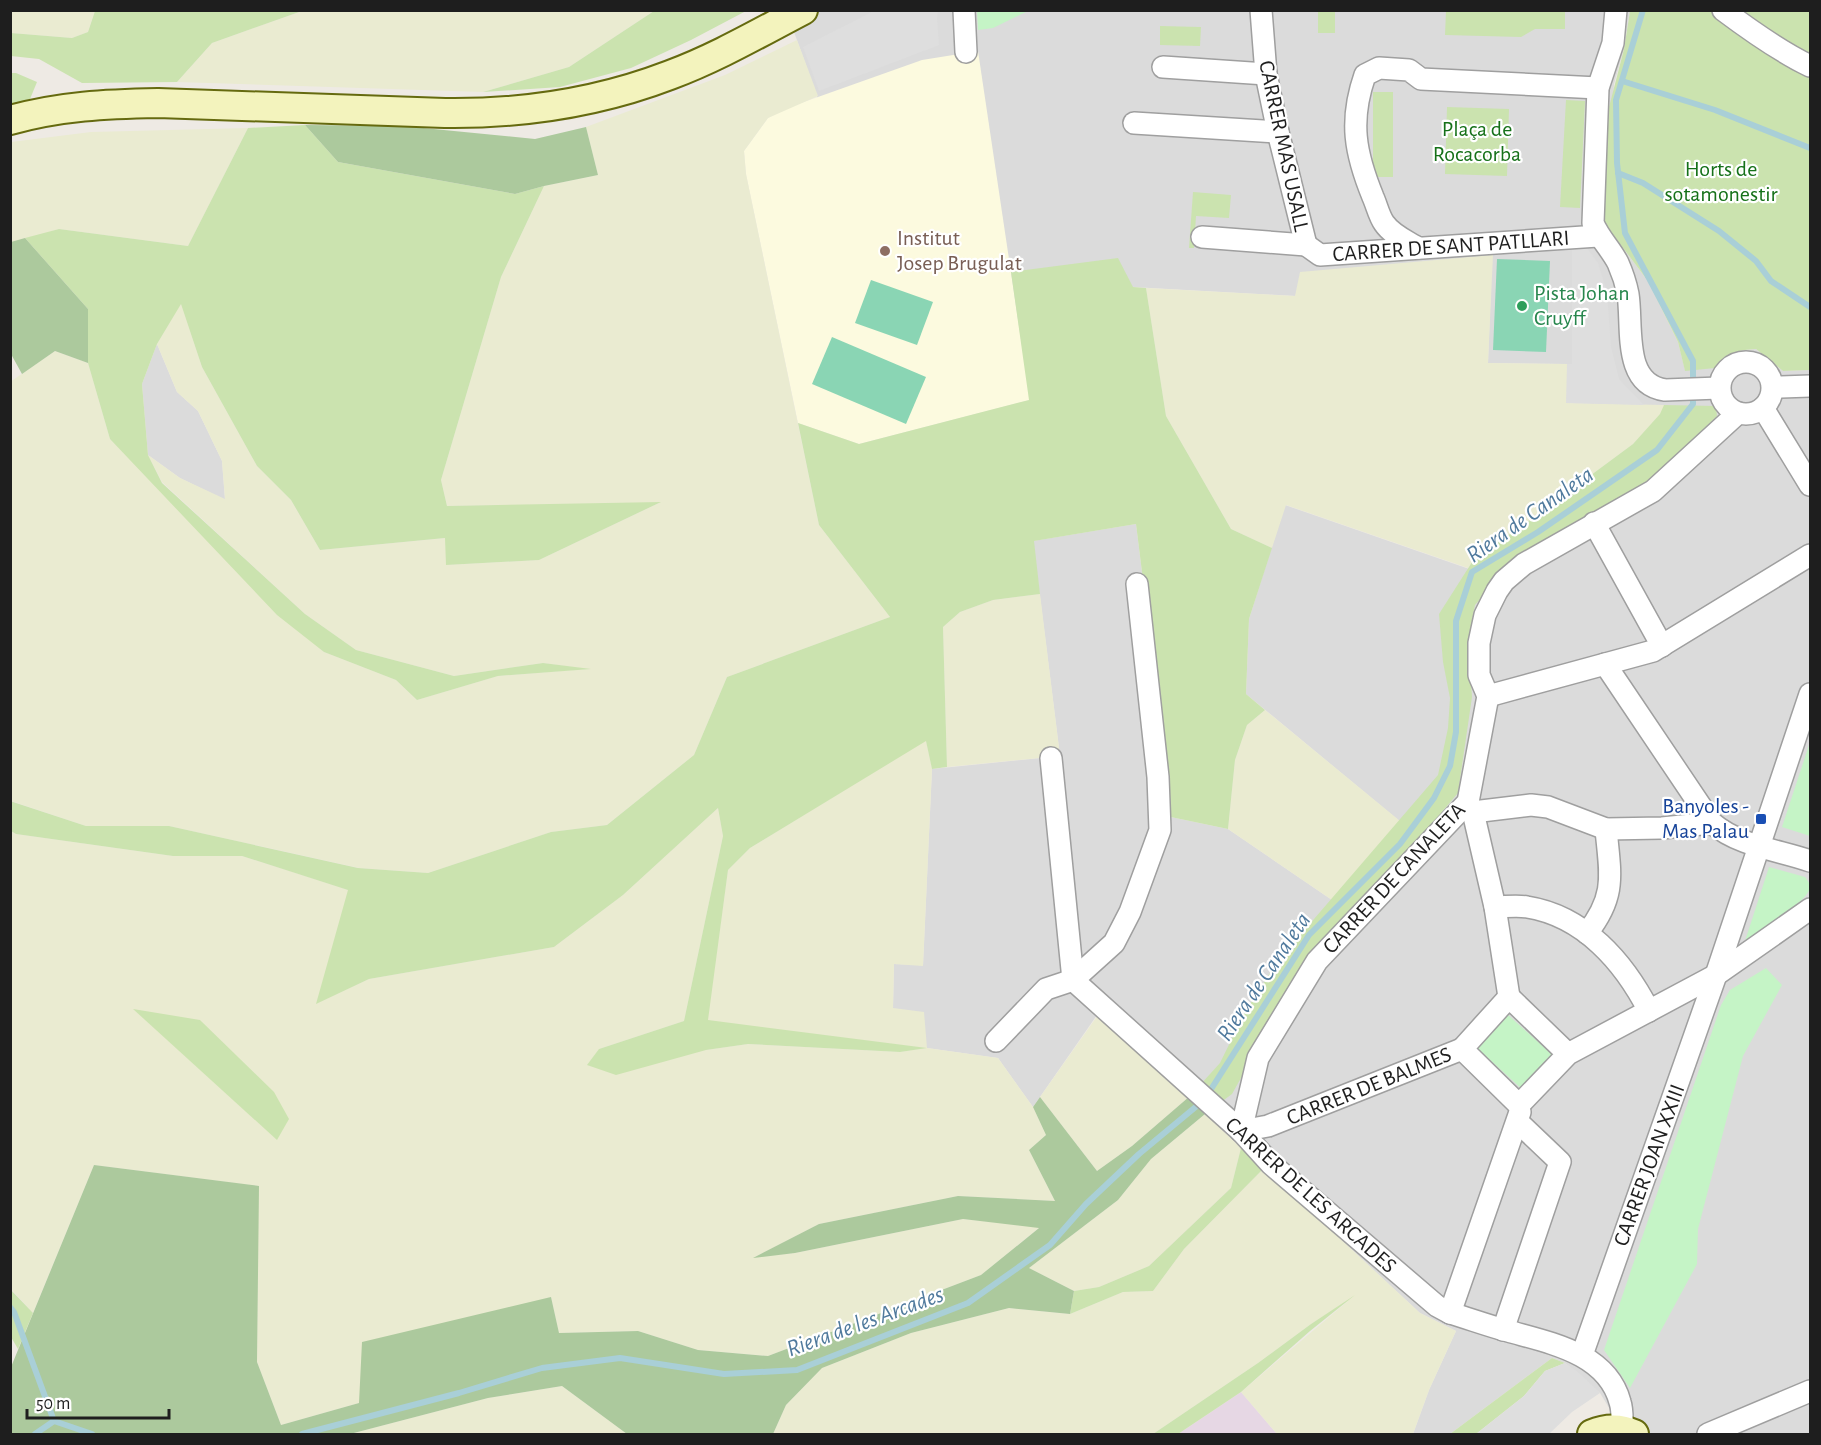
<svg xmlns="http://www.w3.org/2000/svg" width="1821" height="1445" viewBox="0 0 1821 1445" font-family="'Alegreya Sans',sans-serif">
	<rect width="100%" height="100%" fill="#eeeae4"/>
	<g fill="#dbdbdb">
		<path d="M802 11H1630L1624 49 1614 84 1605 224 1648 281 1678 342 1685 370 1719 361 1738 350 1756 349 1783 371 1810 370V1434H1625L1600 1393 1565 1363 1552 1358 1450 1434H1413L1429 1390 1456 1331 1420 1313 1205 1114 1190 1096 1097 1015 1033 1107 998 1058 927 1048 893 1008 894 964 923 965 932 769 1060 756 1033 541 1136 524 1168 780 1166 816 1228 829 1332 900 1349 914 1420 838 1246 694 1249 619 1285 505 1498 579 1716 407 1566 403V364L1488 363 1492 256 1296 296 1133 287 798 423 817 96 789 18Z"/>
		<path d="M157 344 177 392 198 411 222 461 225 500 180 478 148 455 142 384Z"/>
	</g>
	<path fill="#e6d7e4" d="M1241 1392 1277 1434H1178Z"/>
	<path fill="#fcfadf" d="M978 51 1030 400 859 444 798 423 746 174 744 151 768 118 787 108 922 60Z"/>
	<g fill="#eaebd1">
		<path d="M10 11H95L88 32 72 38 11 33Z"/>
		<path d="M302 11H654L569 67 483 92 177 82 212 43Z"/>
		<path d="M797 40 818 96 768 118 744 151 746 174 819 525 890 617 727 677 694 755 607 825 551 832 428 873 359 868 169 826H86L11 801 10 382 55 351 88 363 110 439 324 652 396 680 417 700 498 676 586 669 543 663 454 676 356 650 305 614 162 482 148 455 180 478 225 499 222 461 198 411 177 392 157 344 181 303 202 367 257 466 291 500 320 550 446 538V565L539 560 659 503 447 506 441 480 501 277 544 186 598 175 586 127 725 75Z"/>
		<path d="M248 128 188 246 59 229 11 244V142L91 132Z"/>
		<path d="M1493 255 1488 363 1567 364V403L1664 405 1661 414 1633 444 1533 518 1475 559 1468 568 1286 505 1272 548 1231 529 1166 416 1146 288 1295 296 1300 272Z"/>
		<path d="M1040 594 1060 756 947 767 943 627 960 612 993 600Z"/>
		<path d="M1265 710 1400 821 1332 900 1228 829 1235 760 1247 725Z"/>
		<path d="M926 740 932 769 923 966 894 964 893 1008 924 1012 927 1048 998 1058 1033 1107 1046 1135 1029 1150 1055 1201 958 1196 819 1224 755 1257 795 1253 963 1219 1040 1227 981 1275 768 1356 698 1350 638 1331 559 1333 551 1297 359 1403 281 1425 257 1362 258 1186 94 1165 33 1313 11 1289V831L16 834 173 856H242L349 890 317 1003 369 979 554 947 623 895 718 808 723 836 684 1021 599 1049 706 1050 748 1044 900 1052 924 1048 707 1021 728 870 750 848Z"/>
		<path d="M1098 1015 1190 1096 1132 1146 1097 1171 1040 1097Z"/>
		<path d="M1205 1114 1241 1148 1231 1188 1149 1266 1099 1287 1074 1291 1029 1268 1118 1200 1151 1159Z"/>
		<path d="M1264 1168 1420 1313 1456 1331 1429 1390 1413 1434H1277L1241 1392 1348 1301 1311 1324 1258 1363 1153 1434H773L786 1405 822 1368 911 1333 1009 1308 1070 1314 1123 1292 1153 1291 1184 1249Z"/>
		<path d="M562 1386 627 1434H350L488 1398Z"/>
	</g>
	<g fill="#cbe3af">
		<path d="M95 11V10L302 11 212 43 177 82 82 83 39 59 11 56V33L72 38 88 32Z"/>
		<path d="M654 11H746L691 40 631 68 560 87 483 92 569 67Z"/>
		<rect x="1318" y="11" width="17" height="22"/>
		<path d="M1446 11H1565V29H1535L1521 37 1445 35Z"/>
		<path d="M1630 11H1810V370L1783 371 1756 349C1739 350 1724 353 1715 368L1685 371 1678 342 1648 281 1605 224 1604 206 1607 115 1624 49Z"/>
		<path d="M1160 26 1201 27 1200 46 1160 45Z"/>
		<path d="M10 73H16L37 82 30 99 11 105Z"/>
		<rect x="1373" y="92" width="20" height="85"/>
		<path d="M1566 100 1585 101 1580 208 1560 207Z"/>
		<path d="M1447 107 1509 109 1507 176 1445 174Z"/>
		<path d="M305 125 338 162 515 194 544 186 501 277 441 480 447 506 661 502 539 560 446 565 445 538 320 550 291 500 257 466 202 367 181 304 157 344 142 384 148 455 162 483 305 614 356 650 454 676 543 663 591 669 498 676 417 700 396 680 324 652 277 615 110 439 88 363V309L25 238 59 229 188 246 248 128Z"/>
		<path d="M1193 192 1231 195 1229 218 1196 216 1194 248H1189Z"/>
		<path d="M1118 258 1133 287 1146 288 1166 416 1231 529 1272 548 1249 619 1246 694 1265 710 1247 725 1235 760 1228 829 1166 816 1168 780 1136 524 1034 541 1040 594 993 600 960 612 943 627 947 767 932 769 926 741 750 848 728 870 708 1020 927 1048 900 1052 748 1044 706 1050 616 1075 587 1065 599 1049 684 1021 723 836 718 808 623 895 554 947 369 979 316 1004 348 890 242 856H173L16 834 11 831 10 801 86 826H169L358 868 428 873 551 832 607 825 694 755 727 677 890 617 819 525 798 423 859 444 1029 400 1011 272Z"/>
		<path d="M1664 405 1716 406 1717 416 1649 484 1504 572 1475 605 1468 640 1472 697 1458 793 1420 838 1269 1028 1232 1094 1205 1114 1190 1096 1220 1063 1245 1012 1277 962 1438 775 1448 728 1450 698 1443 662 1439 614 1474 559 1533 518 1633 444 1660 414Z"/>
		<path d="M133 1009 200 1020 274 1092 289 1119 277 1140Z"/>
		<path d="M1241 1148 1264 1168 1184 1249 1153 1291 1123 1292 1070 1314 1074 1291 1099 1287 1149 1266 1231 1188Z"/>
		<path d="M10 1289 33 1313 18 1349 11 1337Z"/>
		<path d="M1355 1295 1310 1331 1241 1392 1178 1434H1153L1258 1363 1311 1324Z"/>
		<path d="M1552 1358 1565 1363 1545 1371 1524 1396 1476 1434H1450Z"/>
	</g>
	<g fill="#acc99d">
		<path d="M305 125 403 126 535 139 586 127 598 175 544 186 515 194 338 162Z"/>
		<path d="M25 238 88 309V363L55 351 22 374 11 354V242Z"/>
		<path d="M1190 1096 1205 1114 1151 1159 1118 1200 1029 1268 1074 1291 1070 1314 1009 1308 911 1333 822 1368 786 1405 773 1434H627L562 1386 488 1398 350 1434H11V1367L94 1165 259 1186 257 1362 281 1425 359 1403 362 1342 551 1297 559 1333 638 1331 698 1350 768 1356 981 1275 1039 1228 963 1219 795 1253 753 1258 819 1224 958 1196 1055 1201 1029 1150 1046 1135 1033 1107 1040 1097 1097 1171 1132 1146Z"/>
	</g>
	<g fill="#c5f4c6">
		<path d="M977 11V10L1028 11 993 28 978 30Z"/>
		<path d="M1810 742V836L1782 827Z"/>
		<path d="M1769 867 1805 877C1806 878 1810 884 1810 885 1813 900 1757 932 1745 941Z"/>
		<path d="M1766 968 1782 985 1743 1056 1698 1229 1697 1264 1630 1388 1604 1350 1721 1005 1730 990Z"/>
		<path d="M1507 1014 1555 1057 1524 1091 1477 1048Z"/>
	</g>
	<g fill="#8ad5b4">
		<path d="M1497 259 1550 261 1546 352 1493 350Z"/>
		<path d="M871 280 933 302 917 345 855 323Z"/>
		<path d="M832 337 926 377 906 424 812 384Z"/>
	</g>
	<g fill="#dedede">
		<path d="M874 11H938L937 17 939 45 819 91 803 47Z"/>
		<path d="M1572 248H1587L1598 263 1607 292 1611 347 1619 379 1644 405 1566 403 1567 364H1572Z"/>
		<path d="M1565 1363 1579 1373 1600 1393 1572 1412 1549 1434H1476L1524 1396 1545 1371Z"/>
	</g>
	<g fill="none" stroke-linecap="round" stroke-linejoin="round">
		<g stroke="#a9cfd7" stroke-width="6">
			<path d="M1622 81 1715 110 1810 148"/>
			<path d="M1618 173 1643 183 1719 231 1756 261 1771 281 1810 307"/>
			<path d="M1208 1094 1309 935 1400 844 1434 798 1450 766 1456 732V621L1472 572 1538 532 1657 450 1693 404V361L1625 233 1617 163 1616 100 1643 10"/>
			<path d="M10 1307 14 1312 54 1421"/>
			<path d="M54 1421 92 1434"/>
			<path d="M35 1434 54 1421"/>
			<path d="M302 1434 459 1393 542 1368 620 1358 724 1374 797 1370 968 1303 1050 1245 1086 1204 1139 1154 1198 1105"/>
		</g>
		<defs>
			<g id="street">
				<path d="M964 10 966 52"/>
				<path d="M1261 10 1266 74 1278 132 1306 245"/>
				<path d="M1616 10 1613 43 1598 88 1593 223C1599 238 1611 249 1618 263 1622 272 1626 284 1628 294 1633 326 1622 384 1665 390L1719 388"/>
				<path d="M1723 10C1751 31 1779 51 1810 66"/>
				<path d="M1163 67 1266 74"/>
				<path d="M1134 123 1278 132"/>
				<path d="M1202 237 1306 245"/>
				<path d="M1306 245 1320 255 1598 236"/>
				<path d="M1418 248C1407 241 1392 235 1384 223 1379 216 1377 206 1373 197 1355 153 1349 121 1365 75L1379 68 1409 70 1421 79 1598 88"/>
				<circle cx="1746" cy="388" r="26"/>
				<path d="M1781 387 1810 386"/>
				<path d="M1763 408 1810 485"/>
				<path d="M1594 523 1662 646"/>
				<path d="M1605 664 1712 823C1739 846 1778 850 1810 861"/>
				<path d="M1488 696 1653 651 1810 555"/>
				<path d="M1051 758 1073 980"/>
				<path d="M1468 802 1473 812 1495 907 1509 997"/>
				<path d="M1473 812 1531 805 1548 807 1606 829 1662 828 1712 823"/>
				<path d="M1495 907C1505 907 1517 905 1527 907 1584 916 1624 962 1649 1011"/>
				<path d="M1587 933C1617 895 1610 874 1606 829"/>
				<path d="M1073 980 1241 1131 1271 1164 1437 1306 1450 1313C1470 1319 1489 1326 1508 1331 1550 1343 1607 1353 1620 1402 1623 1411 1622 1421 1622 1430"/>
				<path d="M996 1041 1046 989 1073 980 1114 943 1130 912 1160 830 1158 777 1137 584"/>
				<path d="M1568 1054 1509 997 1462 1049 1519 1105 1568 1054 1716 975 1810 909"/>
				<path d="M1241 1131 1258 1058 1317 961 1468 802 1488 696 1479 675V643L1485 615 1497 591 1504 581 1524 564 1653 491 1738 413"/>
				<path d="M1241 1131 1268 1126 1462 1049"/>
				<path d="M1450 1313 1520 1112"/>
				<path d="M1503 1330 1560 1162 1518 1122"/>
				<path d="M1582 1355 1716 975 1810 694"/>
				<path d="M1708 1434 1810 1391"/>
			</g>
			<g id="secondary">
				<path d="M10 120C61 106 106 104 158 103L445 113C522 114 597 103 670 75 716 58 759 33 803 10"/>
				<path d="M1592 1434C1606 1428 1620 1428 1634 1434"/>
			</g>
		</defs>
		<use href="#street" stroke="#9f9f9f" stroke-width="24"/>
		<use href="#secondary" stroke="#656a0f" stroke-width="32"/>
		<use href="#street" stroke="#fff" stroke-width="21"/>
		<use href="#secondary" stroke="#f3f3bd" stroke-width="28"/>
	</g>
	<circle fill="#8d6e63" stroke="#fff" stroke-width="2" cx="885" cy="251" r="6"/>
	<circle fill="#2e9e5b" stroke="#fff" stroke-width="2" cx="1522" cy="306" r="6"/>
	<rect fill="#1a4fb4" stroke="#fff" stroke-width="2" x="1755" y="813" width="12" height="12" rx="3"/>
	<g text-anchor="middle" dominant-baseline="central" stroke-width="4.5" stroke-linejoin="round" paint-order="stroke">
		<g font-size="22" fill="#167119" stroke="#fff">
			<text x="1477" y="129">Plaça de<tspan x="1477" dy="25">Rocacorba</tspan></text>
			<text x="1721" y="169">Horts de<tspan x="1721" dy="25">sotamonestir</tspan></text>
		</g>
		<g font-size="22" fill="#1e1e1e" stroke="#fff">
			<text transform="translate(1284 146) rotate(78)">CARRER MAS USALL</text>
			<text transform="translate(1451 246) rotate(-4)">CARRER DE SANT PATLLARI</text>
			<text transform="translate(1394 878) rotate(-47)">CARRER DE CANALETA</text>
			<text transform="translate(1369 1086) rotate(-22)">CARRER DE BALMES</text>
			<text transform="translate(1649 1165) rotate(-70)">CARRER JOAN XXIII</text>
			<text transform="translate(1311 1195) rotate(42)">CARRER DE LES ARCADES</text>
		</g>
		<g font-size="22" fill="#785e54" stroke="#fff" text-anchor="start">
			<text x="897" y="238">Institut<tspan x="897" dy="25">Josep Brugulat</tspan></text>
		</g>
		<g font-size="22" fill="#27864d" stroke="#fff" text-anchor="start">
			<text x="1534" y="293">Pista Johan<tspan x="1534" dy="25">Cruyff</tspan></text>
		</g>
		<g font-size="22" fill="#164399" stroke="#fff" text-anchor="end">
			<text x="1749" y="806">Banyoles -<tspan x="1749" dy="25">Mas Palau</tspan></text>
		</g>
		<g font-size="24" font-style="italic" fill="#507a9d" stroke="#fff">
			<text transform="translate(1530 515) rotate(-35)">Riera de Canaleta</text>
			<text transform="translate(1264 977) rotate(-56)">Riera de Canaleta</text>
			<text transform="translate(865 1322) rotate(-20)">Riera de les Arcades</text>
		</g>
	</g>
	<rect width="1821" height="1445" fill="none" stroke="#1e1e1e" stroke-width="24"/>
	<path d="M27 1409v9h142v-9" fill="none" stroke="#1e1e1e" stroke-width="3"/>
	<text x="36" y="1409" font-size="18" fill="#1e1e1e" stroke="#ffffff" stroke-width="4.5" paint-order="stroke">50 m</text>
</svg>
